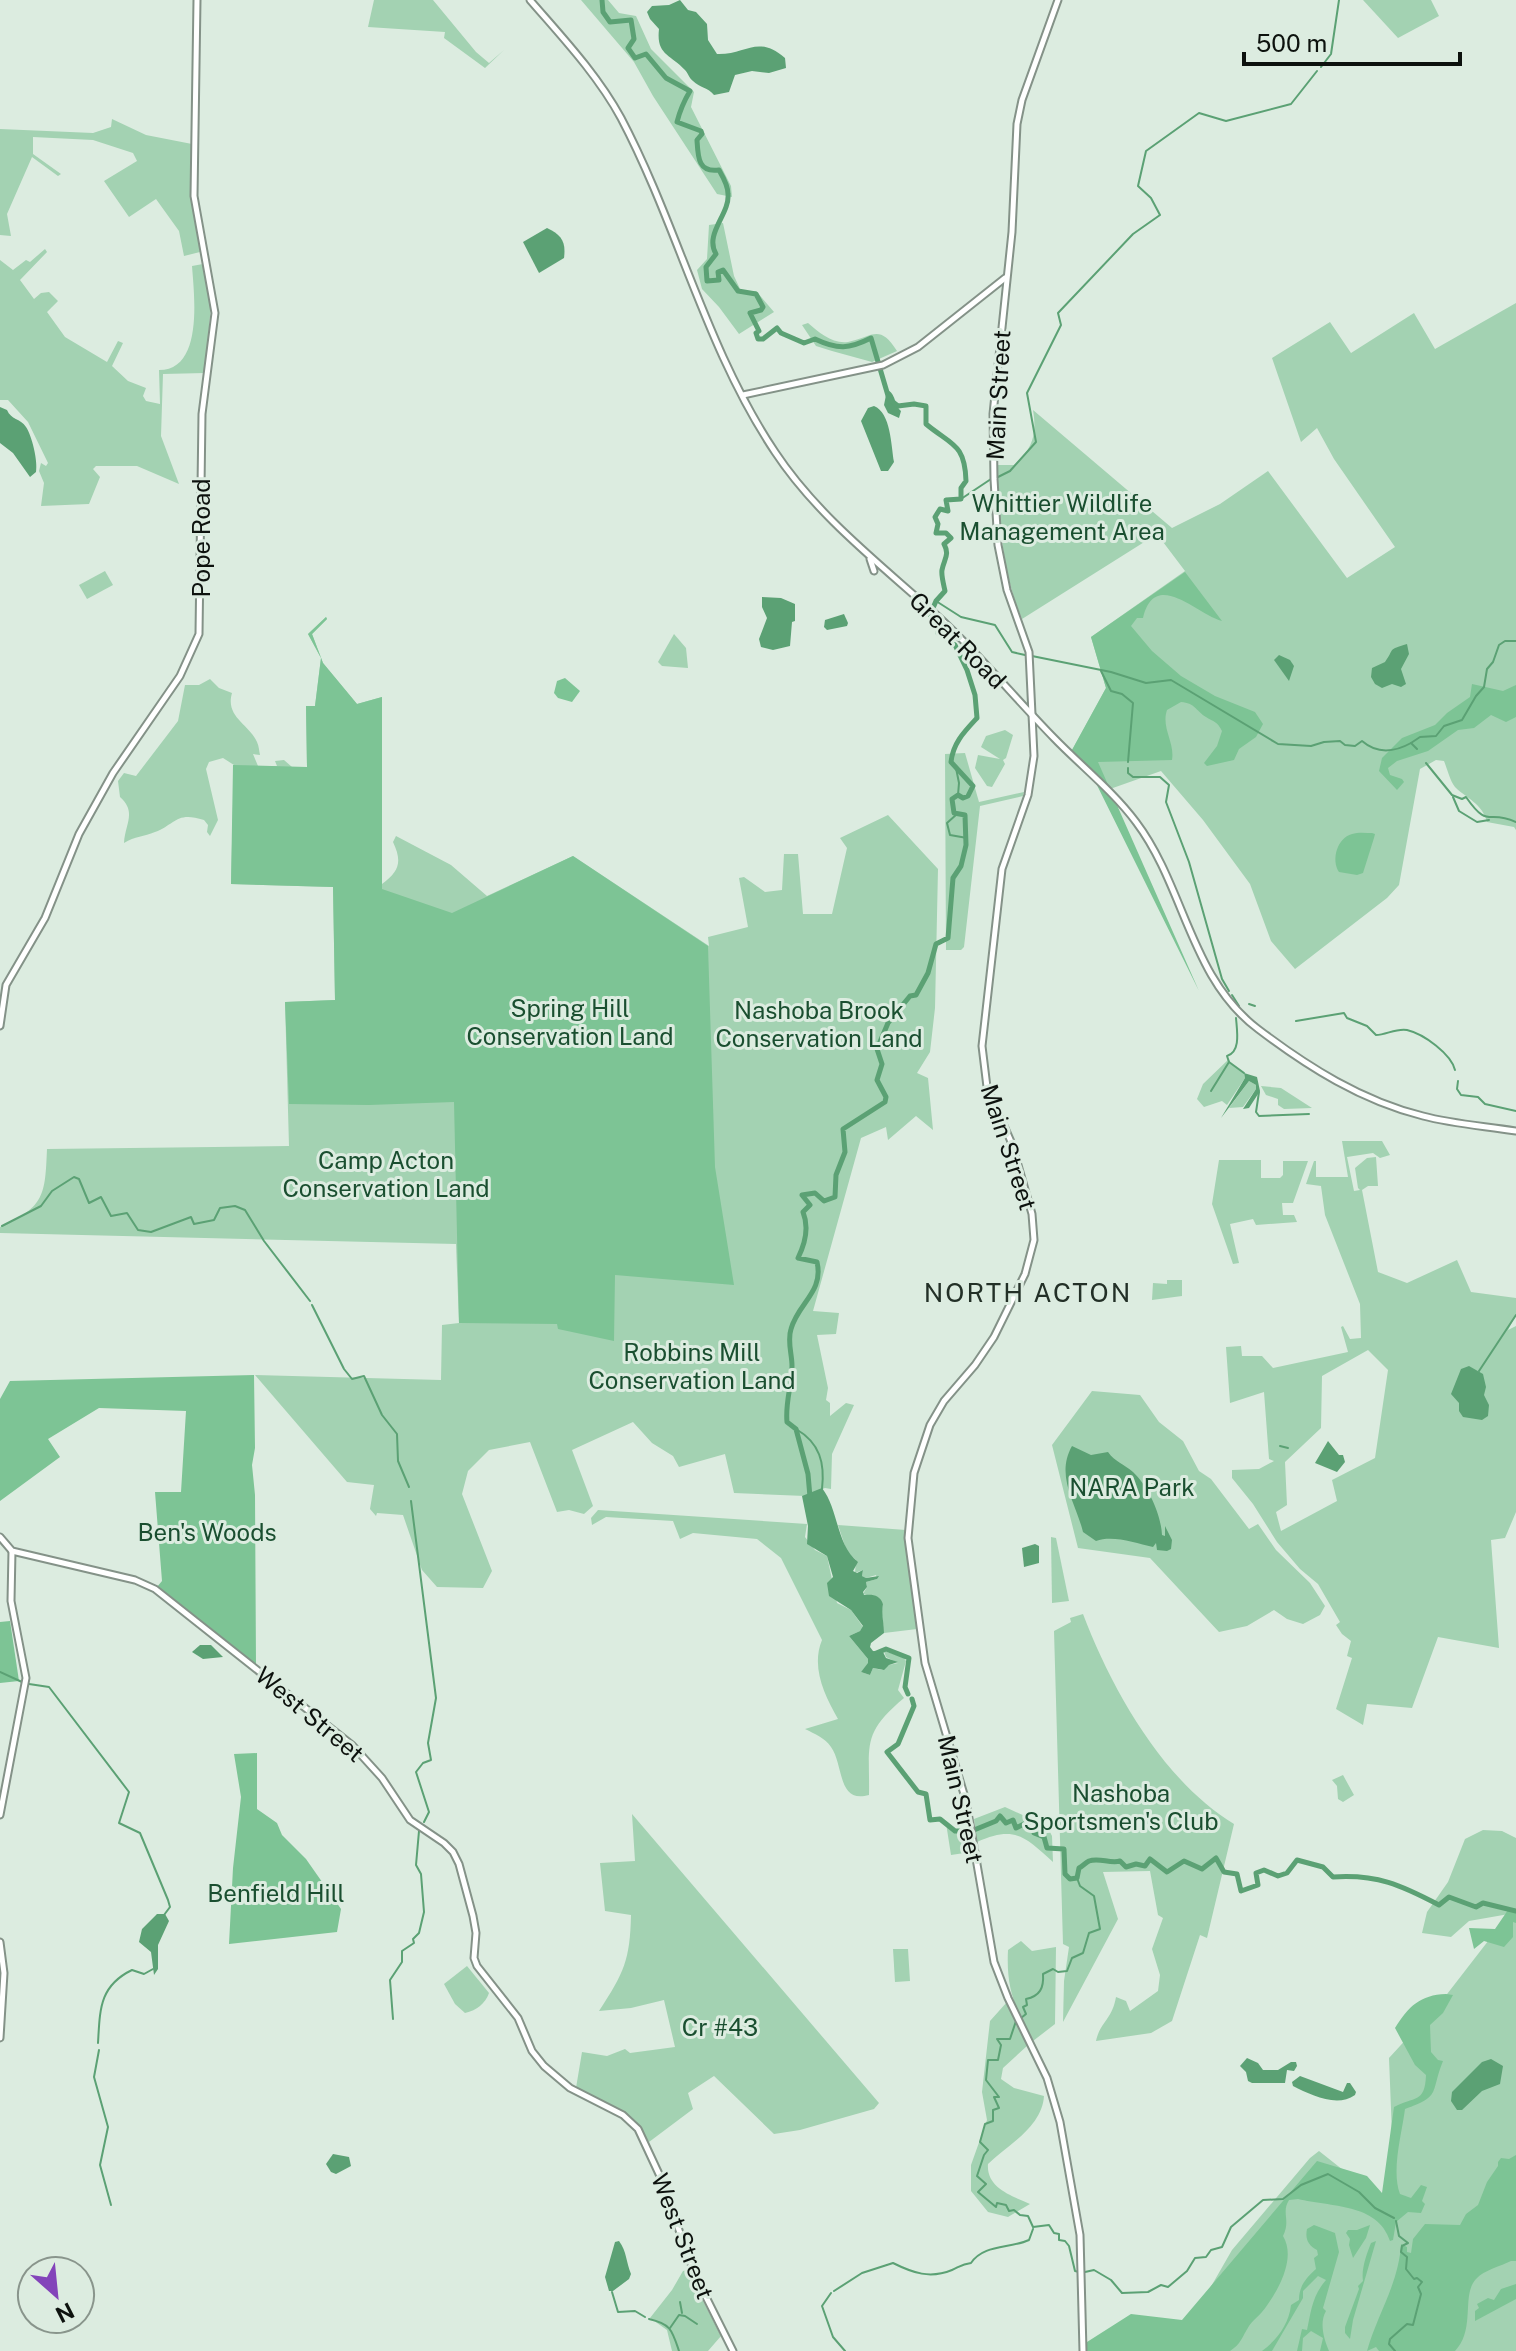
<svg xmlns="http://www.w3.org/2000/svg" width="1516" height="2351" viewBox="0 0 1516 2351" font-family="'Public Sans',sans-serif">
	<rect width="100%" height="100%" fill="#dcece0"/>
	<g fill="#a3d2b2" fill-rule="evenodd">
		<path d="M374 0H433L476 52 489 63 504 50 485 68 444 38 445 32 368 27Z"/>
		<path d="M581 0H608L619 13 636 16 651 49 694 92 691 107 731 186 732 197 717 194 653 96 634 62Z"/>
		<path d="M1363 0H1431L1439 16 1398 38Z"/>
		<path d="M112 119 146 135 192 144V202L200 252 184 256 179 231 156 199 129 217 104 181 137 161 133 153 93 140 33 137V154L61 174 58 176 32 157 7 214 11 236 0 235V129L93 133 111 127Z"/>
		<path d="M723 223 734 276 741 291H756L774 312 739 334 719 307 702 289 697 270 707 259 709 225Z"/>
		<path d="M45 249 47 252 20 280 34 299 41 293 49 292 58 301 47 312 65 337 107 362 118 341 123 343 112 366 128 381 146 388 143 396 146 401 160 404 159 370C204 370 194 294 192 266L203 264 211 305 205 373 163 374 161 436 179 484 137 466H96L93 469 100 477 89 504 41 506 44 483 39 471 41 463 46 466 48 463 28 422 8 400H0V260L13 270 26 260 30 262Z"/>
		<path d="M1516 303V830L1514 827 1487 822C1482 803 1467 799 1455 787 1450 781 1447 768 1444 761L1436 760 1420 769 1399 885 1387 898 1295 969 1271 941 1250 884 1203 820 1161 771 1110 789 1072 750 1106 688 1091 637 1185 571 1157 534 1022 619C1001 570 999 517 997 465H1014C1033 449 1037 434 1033 410L1172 528 1220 504 1268 471 1347 578 1395 547 1334 459 1317 428 1301 442 1272 358 1330 322 1351 353 1414 313 1435 349Z"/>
		<path d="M808 323C820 333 832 344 848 342 873 337 879 323 897 351L872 362 832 351 816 346 802 325Z"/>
		<path d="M105 571 113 585 87 599 79 585Z"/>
		<path d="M326 617 327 619 312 634 323 663 357 704 382 697V884C400 871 402 861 393 842L396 836 451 865 487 896 573 856 709 946 708 937 748 927 739 878 744 877 765 892 782 890 784 854H798L803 914H832L847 848 840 838 888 815 938 869 935 1008 930 1052 917 1073 928 1078 933 1130 916 1116 888 1140 886 1127 861 1138 813 1311 839 1313 836 1334 817 1335 828 1388 826 1400 830 1403V1416L846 1403 854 1405 832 1454 831 1489 825 1488 805 1496 734 1493 725 1454 679 1467 673 1456 652 1443 633 1422 572 1450 593 1506 584 1514 569 1510 557 1512 530 1442 489 1450 468 1471 462 1494 492 1571 483 1588 437 1587 422 1570 403 1515 377 1513 376 1516 370 1509 374 1485 347 1482 255 1375 441 1380 442 1325 459 1323 456 1244 0 1233V1227C45 1207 45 1195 47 1149L289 1146 285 1002 335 1000 333 887 231 884 234 765 223 758 209 762 206 769 218 820 210 836 207 832 208 825 204 820C176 811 176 824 155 832 144 837 135 836 124 843 125 824 137 812 120 797L118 781 124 773 136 776 178 721 185 685H199L210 679 219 688 232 693C225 717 249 724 257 742 259 746 259 751 260 755L253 754 258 766H277L275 761 284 760 292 767H307L306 706H315L321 658 308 634Z"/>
		<path d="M674 634 686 648 688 668 662 666 658 662Z"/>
		<path d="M1005 730 1013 735 1006 758 1003 760 1005 764 992 787 987 786 975 768 978 755 1000 759 981 747 986 736Z"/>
		<path d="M965 753 979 802 1024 792 1023 796 980 806 964 947 961 950H946L945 754Z"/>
		<path d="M1229 1059 1230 1063 1244 1073 1245 1078 1227 1105 1222 1101 1204 1107 1197 1099 1203 1084Z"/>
		<path d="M1249 1081 1256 1085V1089L1243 1107 1229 1108Z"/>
		<path d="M1261 1086 1281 1088 1312 1108 1284 1109 1278 1105V1099L1266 1095Z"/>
		<path d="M1342 1141H1382L1390 1155 1380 1158 1373 1153 1347 1157 1354 1191 1360 1190 1358 1188 1355 1168 1367 1158 1376 1157 1378 1186H1368L1362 1190 1378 1272 1407 1283 1457 1260 1471 1292 1516 1298V1315L1508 1330 1516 1326V1512L1505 1538 1491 1540 1499 1648 1438 1637 1412 1708 1367 1704 1363 1725 1336 1709 1352 1658 1347 1656 1351 1641 1342 1634 1336 1625 1340 1622 1318 1584 1300 1569 1277 1542 1253 1504 1232 1478V1470L1259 1469 1274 1461 1269 1459 1264 1392 1230 1403 1226 1347 1241 1346 1242 1356H1262L1273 1368 1348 1352 1341 1327 1343 1326 1350 1339 1361 1338 1360 1304 1325 1215 1321 1186 1306 1184 1314 1161H1316V1177H1348ZM1368 1350 1388 1370 1375 1458 1332 1480 1337 1501 1281 1531 1276 1512 1287 1505 1285 1462 1321 1428 1322 1376Z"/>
		<path d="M1219 1160H1261V1178H1280L1283 1175V1161H1308L1293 1203H1282L1283 1215H1294L1297 1222 1256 1225 1253 1219 1230 1224 1239 1263 1233 1264 1212 1204Z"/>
		<path d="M1167 1280H1182V1296L1152 1300 1153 1283 1167 1284Z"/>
		<path d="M1092 1391 1140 1395 1159 1422 1183 1441 1199 1471 1211 1479 1249 1529 1258 1524 1276 1550 1310 1583 1325 1606 1320 1615 1303 1624 1287 1619 1274 1610 1247 1626 1219 1632 1150 1558 1078 1548 1052 1445Z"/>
		<path d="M598 1510 807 1524 805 1537 815 1550 827 1556 837 1603 851 1610 863 1627 860 1631 849 1636 868 1659 869 1663 861 1672 870 1675 873 1668 882 1670 889 1665 898 1663 886 1657 884 1651 903 1657 906 1661 898 1690 904 1698C861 1734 870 1745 869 1795 837 1804 844 1765 831 1747 825 1738 815 1734 805 1729L838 1719C824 1694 811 1667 822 1640L781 1558 757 1539 693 1533 680 1539 673 1521 606 1517 592 1525 591 1518Z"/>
		<path d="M838 1525 906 1530V1552L917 1629 884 1633C884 1623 880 1615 883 1604L879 1598 863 1594 867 1587 866 1582 877 1579 876 1575 866 1578 862 1576 863 1570 855 1573 856 1560 847 1552Z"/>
		<path d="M1051 1537 1056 1538 1069 1601 1052 1603Z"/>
		<path d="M1083 1614C1112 1690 1163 1781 1234 1824L1207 1938 1200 1935 1172 2021 1151 2033 1096 2041C1100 2022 1112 2020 1116 1997L1126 2001 1130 2011 1158 1991 1160 1975 1152 1949 1163 1918 1158 1915 1150 1871 1103 1872 1118 1919 1063 2022 1064 1981 1069 1947 1063 1944 1054 1631 1071 1622 1070 1618Z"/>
		<path d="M1343 1775 1354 1795 1343 1802 1338 1799 1337 1786 1332 1780Z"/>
		<path d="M1005 1807 1047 1826 1052 1836 1053 1862C1025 1837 1015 1825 977 1842L974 1819Z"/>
		<path d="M632 1814 879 2103 874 2109 800 2130 774 2134 714 2076 688 2093 693 2109 649 2142C633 2111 605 2104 576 2088L582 2052 607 2056 625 2049 630 2053 675 2047 664 2000 631 2008 599 2011C624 1973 630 1960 631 1915L605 1911 600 1863 635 1861Z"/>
		<path d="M946 1823 954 1831 967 1832 971 1852 951 1855Z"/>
		<path d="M1483 1830 1502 1831 1516 1838V2351H1178L1182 2337 1232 2250 1310 2158 1319 2151 1395 2211 1389 2058 1444 1998 1509 1914 1469 1921 1451 1937 1422 1933 1427 1912 1448 1882 1465 1839Z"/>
		<path d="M1021 1941 1032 1951 1056 1947 1055 2024 1033 2041C1015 2008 1006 1989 1008 1950Z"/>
		<path d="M893 1949H908L910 1981 895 1982Z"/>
		<path d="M467 1966 489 1993C485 2004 477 2010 465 2013L455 2004 444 1984Z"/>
		<path d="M1007 2002 1028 2045 1003 2068 1001 2079 1014 2088 1044 2096C1042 2127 1008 2145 988 2164 986 2188 1012 2196 1030 2204L1008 2217 988 2212 971 2191V2165L987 2120 982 2092 990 2021Z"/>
		<path d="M687 2270 721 2336 708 2351H672L667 2330 650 2318 672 2290 683 2271Z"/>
	</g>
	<g fill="#7dc495">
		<path d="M1185 572 1222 621C1196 614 1155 568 1143 618H1137L1131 626 1152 651 1181 676 1215 696 1255 712 1263 724 1256 737 1239 749 1234 760 1207 766 1204 763 1217 746 1222 731C1217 721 1214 722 1206 717 1195 710 1195 703 1181 702L1167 710C1161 728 1175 742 1172 760L1098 762 1199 991 1087 765 1072 750 1106 688 1091 637Z"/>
		<path d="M326 617 327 619 312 634 323 663 357 704 382 697V889L452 913 573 856 708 946 715 1167 734 1285 615 1275 614 1341 558 1329 557 1324 459 1323 454 1102 369 1105 289 1104 285 1002 335 1000 333 887 231 884 233 765 307 767 306 706H315L321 658 308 634Z"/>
		<path d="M565 678 580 691 572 702 558 698 554 693 557 681Z"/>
		<path d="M1472 684 1503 691 1516 685V717L1506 722 1491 715 1474 728 1458 730 1428 751 1397 761 1388 768 1390 775 1402 779 1404 782 1397 790 1379 771 1382 758 1402 738 1435 725 1447 713 1470 697Z"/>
		<path d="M1372 833 1375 834 1374 838 1363 873 1357 875 1339 872C1331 860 1337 838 1352 834 1358 832 1366 833 1372 833Z"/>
		<path d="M254 1375 255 1448 252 1465 255 1495 256 1666 157 1587 162 1581 155 1492H181L186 1411 99 1408 48 1439 60 1457 0 1501V1399L10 1381Z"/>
		<path d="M10 1621 19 1681 0 1683V1622Z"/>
		<path d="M257 1753V1809L277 1823 282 1835 306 1859 341 1909 337 1932 229 1944 233 1868 241 1797 234 1754Z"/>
		<path d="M1508 1910 1516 1912V1923L1513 1922V1937L1504 1947 1484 1941 1474 1949 1469 1928 1495 1929Z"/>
		<path d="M1446 1994 1453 1995 1443 2013 1430 2025 1431 2052 1438 2060 1443 2061C1430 2093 1442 2096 1405 2109 1402 2133 1391 2171 1400 2194L1411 2198 1421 2185 1427 2187 1422 2201 1425 2204 1421 2213 1408 2212 1396 2222 1393 2240 1390 2241C1378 2203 1330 2207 1298 2199L1289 2200C1281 2213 1291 2220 1283 2236 1297 2259 1277 2293 1262 2312 1258 2317 1252 2321 1249 2326 1242 2337 1241 2344 1230 2351H1085L1087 2342 1131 2314 1182 2320 1317 2161 1367 2176 1382 2193 1394 2107C1414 2096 1425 2104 1426 2075L1415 2065 1395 2028C1409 2006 1420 1995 1446 1994Z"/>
		<path d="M1516 2155V2261H1511C1501 2266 1484 2270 1476 2279 1461 2295 1476 2329 1455 2351H1379L1376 2347 1367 2351C1377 2315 1399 2283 1401 2244L1407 2247V2252L1411 2253 1413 2239 1425 2224 1460 2225 1466 2214 1478 2205 1487 2182 1498 2166V2162L1501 2158 1509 2159Z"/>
		<path d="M1314 2225 1335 2233 1339 2252 1323 2308 1326 2311C1319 2323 1324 2339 1329 2351H1320L1323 2338 1311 2331 1303 2338 1302 2351H1297L1302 2329 1307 2330C1311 2312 1312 2296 1326 2280L1318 2276 1303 2291V2298L1272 2351H1262C1277 2340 1289 2324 1291 2305L1299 2300C1299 2286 1306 2278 1316 2269L1314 2258 1318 2255 1317 2250C1308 2245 1305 2239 1307 2229Z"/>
		<path d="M1370 2225 1366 2238 1353 2258 1349 2245 1350 2239 1346 2233 1348 2230H1357Z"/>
		<path d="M1376 2241 1353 2320 1350 2339 1345 2333V2327L1359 2289 1358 2286 1363 2281C1361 2269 1367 2253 1371 2243Z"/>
		<path d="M1516 2284V2299L1475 2321V2311L1479 2308 1477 2304 1488 2298 1494 2300 1501 2289Z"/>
	</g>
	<g fill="#5ba174">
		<path d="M680 0 688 10 696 12 707 24 708 40 717 54C746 55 757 34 785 58L786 68 769 73 752 71 735 75 729 92 714 95C708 87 700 88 693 81 689 78 688 73 685 70 670 54 656 55 659 29L650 19 647 12 652 6 669 5Z"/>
		<path d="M547 228C562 235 566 242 564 258L539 273 523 242Z"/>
		<path d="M887 390C896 393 894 405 901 411L899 418 888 413 884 405Z"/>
		<path d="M874 406C891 413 891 445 894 462L888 471H881L861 421 868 408Z"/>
		<path d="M0 407 7 410C11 420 20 418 26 427 32 436 38 461 36 472L30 477 13 453 0 443Z"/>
		<path d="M762 597 781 598 795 604V621L792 622 790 646 773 650 761 647 759 639 767 618 762 607Z"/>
		<path d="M844 614 848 623 847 626 827 630 824 627 825 620Z"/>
		<path d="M1407 644 1409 654 1401 669 1406 684 1401 687 1392 684 1382 688 1375 684 1371 677 1372 668 1385 662C1395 648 1387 650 1407 644Z"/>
		<path d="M1279 655 1290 660 1294 666 1289 681 1274 660Z"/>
		<path d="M1244 1073 1257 1077 1260 1091 1249 1108 1243 1109 1256 1089V1085L1249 1081 1221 1118 1245 1078Z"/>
		<path d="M1469 1366 1483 1374 1486 1387 1484 1395 1489 1405 1488 1416 1482 1420 1463 1417 1459 1411V1403L1451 1394 1461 1369Z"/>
		<path d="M1328 1441 1339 1455H1343L1345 1462 1337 1472 1315 1463Z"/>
		<path d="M1072 1446 1091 1455 1108 1452C1115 1462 1124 1464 1133 1472 1148 1486 1161 1514 1162 1535L1165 1536V1526L1172 1540 1171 1549 1167 1551 1157 1550 1156 1543 1153 1547C1135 1543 1113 1535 1096 1541L1083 1532C1076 1503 1055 1476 1072 1446Z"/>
		<path d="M822 1488C839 1510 836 1545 858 1562L853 1571 857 1573 863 1570 862 1576 866 1578 879 1576 877 1579 866 1582 867 1587 863 1592 864 1595C873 1594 880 1595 883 1604 881 1615 884 1622 884 1633L871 1643 870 1647 873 1651 883 1652 886 1658 898 1662 889 1665 884 1670 873 1668 870 1675 861 1672 868 1663V1659L849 1636 860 1631 863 1626 851 1610 829 1596 827 1583 833 1577 827 1556 807 1544 808 1526 802 1496Z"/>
		<path d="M1035 1544 1039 1546V1563L1024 1567 1022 1548Z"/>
		<path d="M200 1645H211L223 1657 203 1659 192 1652Z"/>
		<path d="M157 1914H165L169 1921 158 1945V1969L154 1975 151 1952 139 1942 142 1929Z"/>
		<path d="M1247 2058 1258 2063 1263 2070H1278L1291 2062H1296L1297 2066 1294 2071 1287 2070 1285 2083H1252L1248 2081 1246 2072 1240 2066Z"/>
		<path d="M1491 2059 1503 2066 1500 2084 1482 2091 1462 2110H1457L1451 2101 1452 2092 1482 2062Z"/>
		<path d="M1300 2076 1343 2092 1347 2083H1350L1356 2092 1355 2095C1337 2108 1311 2095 1293 2086L1292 2082Z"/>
		<path d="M333 2154 349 2157 351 2166 336 2174 331 2172 326 2164Z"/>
		<path d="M619 2241C627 2252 626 2262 631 2274L629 2279 613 2291H609L605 2277 615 2242Z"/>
	</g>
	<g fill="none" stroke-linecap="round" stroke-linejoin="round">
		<g stroke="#5ba174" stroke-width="2">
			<path d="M1321 67 1331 54 1339 0"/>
			<path d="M996 478 1010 471 1036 442 1027 393 1061 325 1058 313 1133 234 1160 215 1151 198 1138 186 1146 151 1199 113 1226 121 1291 104 1317 71"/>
			<path d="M961 499 991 479"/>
			<path d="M936 601 961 617 995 625 1012 652 1025 655"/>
			<path d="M1032 656 1111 672 1146 683 1171 680 1278 744 1311 746 1324 742 1340 741 1345 745 1355 746 1362 741C1377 754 1393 753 1411 743L1417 749"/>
			<path d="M1101 671 1111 691 1122 694 1133 703 1128 762"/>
			<path d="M1411 743 1420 737 1436 736 1444 726 1462 720 1476 696 1484 687 1487 669 1493 662 1499 645 1505 641H1516"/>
			<path d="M1426 763 1452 795 1462 799 1466 797C1489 830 1487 809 1516 822"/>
			<path d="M956 768 959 783 958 795"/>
			<path d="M1128 768V773L1133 777H1160L1169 785 1166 802 1189 862 1222 979 1229 991"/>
			<path d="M1453 797 1459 811 1477 822 1489 820"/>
			<path d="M957 814 947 823 950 835 967 838"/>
			<path d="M1232 995 1239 1006"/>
			<path d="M1249 1004 1255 1006"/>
			<path d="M1296 1021 1344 1013 1347 1018 1367 1026 1376 1035C1386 1035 1396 1028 1407 1030 1424 1034 1451 1054 1455 1070"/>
			<path d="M1229 1062 1244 1073"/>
			<path d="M1458 1081 1457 1089 1461 1095 1478 1097 1485 1104 1516 1111"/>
			<path d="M1211 1091 1229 1062 1227 1056C1241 1052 1237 1031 1236 1018"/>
			<path d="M1259 1092 1256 1112 1259 1116 1309 1114"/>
			<path d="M2 1226 41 1206 52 1191 74 1177 79 1179 89 1203 101 1197 111 1216 127 1213 138 1230 151 1232 191 1217 194 1224 214 1220 220 1208 235 1206 245 1210 264 1241 310 1301"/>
			<path d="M312 1305 344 1369 352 1379 364 1376 382 1415 397 1434 398 1461 409 1487"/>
			<path d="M1479 1371 1516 1315"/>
			<path d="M796 1429C820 1443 825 1463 822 1489"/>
			<path d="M1280 1446 1288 1448"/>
			<path d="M411 1501 436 1698 428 1743 431 1760 423 1763 416 1772 429 1812 424 1822"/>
			<path d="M0 1672 22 1682"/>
			<path d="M29 1684 49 1687 129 1792 119 1823 140 1833 168 1900 170 1907 164 1915"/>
			<path d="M1021 2018 1026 2014 1023 2007 1027 2005 1026 1999C1040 1996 1044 1988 1043 1974L1053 1969 1058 1972 1067 1971 1072 1958 1083 1953 1089 1933 1100 1929 1094 1896 1080 1886 1077 1878"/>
			<path d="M393 2019 390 1980 402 1962V1951L414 1943 413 1939 419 1933 424 1912 421 1874 416 1865 419 1831"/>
			<path d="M1016 2021 1010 2039H997L1001 2045 998 2060H988L986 2080 999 2097H994L999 2108 993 2110V2121L985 2124 980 2142 988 2150 984 2155 977 2176 986 2184 978 2192 996 2207 997 2203 1006 2205 1009 2211 1014 2210 1020 2215 1028 2216 1033 2227 1049 2225 1054 2233 1059 2234V2240L1065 2241 1069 2246 1075 2271 1079 2272"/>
			<path d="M98 2043C100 2010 99 1986 132 1970L144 1974 153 1969"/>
			<path d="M99 2050 94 2077 108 2127 100 2165 111 2205"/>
			<path d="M1085 2272 1094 2270 1111 2280 1122 2293 1148 2292 1161 2285 1168 2287 1187 2271 1195 2258 1206 2257 1211 2250 1222 2247 1231 2227 1263 2200 1283 2199 1301 2185 1328 2174 1359 2192 1375 2208 1394 2218"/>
			<path d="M834 2291 862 2273 893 2263C913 2273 930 2279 952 2270 959 2267 962 2264 971 2263 984 2244 1009 2249 1029 2240L1033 2229"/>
			<path d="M612 2292 618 2312 635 2311 645 2317"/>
			<path d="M831 2293 822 2306 833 2337 845 2351"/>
			<path d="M680 2302 682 2313"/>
			<path d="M649 2319C671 2324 672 2330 679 2351"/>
			<path d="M670 2328 679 2315 685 2316 697 2324"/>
			<path d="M1395 2351 1389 2344 1390 2339 1407 2324 1413 2325 1421 2294 1418 2287 1422 2282 1417 2278 1414 2279 1406 2269 1407 2257 1401 2252 1402 2246 1408 2243 1399 2236 1396 2221"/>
		</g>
		<g stroke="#5ba174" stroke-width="5">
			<path d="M602 0 603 12 610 22 631 20 634 39 628 48 635 58 646 54 666 78 690 91C684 101 680 110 677 122L701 131 702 134 697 140C698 157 698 173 719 170 723 177 728 185 728 194 730 214 704 234 716 254L706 267 707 281 719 280 718 272 723 270 738 291 756 294 763 307 761 310 750 313 759 331 756 333 758 339H763L777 328 781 333 804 343 815 339C838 350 849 349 871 338L889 399 898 406 914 404 926 406V424C951 445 965 443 966 481L961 488V499L946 500 948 511 940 509 935 517 938 524 936 533H946L951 538 944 544C950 555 944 559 942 570 941 575 944 586 945 591L936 601 930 615 938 624V633L955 645 967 670 975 695 977 718C964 732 953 743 951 762L973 786 968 796 963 798 958 795 952 799 954 813 965 815 966 845 961 866 953 878 948 938 936 944 928 973 916 995 910 996 888 1023 877 1049 882 1064 877 1080 886 1097 885 1102 843 1129 845 1152 836 1175 835 1197 824 1201 815 1193 802 1195 810 1205 803 1212C809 1227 805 1244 798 1258L817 1262C824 1292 798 1303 791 1329 787 1341 792 1354 792 1366 792 1385 785 1402 787 1422L796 1429 808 1474 810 1497"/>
			<path d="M874 1654 886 1649 909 1658 905 1687 908 1694"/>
			<path d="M912 1699 914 1706 898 1744 887 1752 918 1792 926 1794 930 1820 940 1819 955 1831H968"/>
			<path d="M974 1830 996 1821 1000 1816 1006 1823 1013 1820 1016 1828 1030 1821 1034 1824V1833L1044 1837 1047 1848 1064 1849 1065 1874 1070 1879 1077 1878 1079 1868C1083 1866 1085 1863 1089 1861 1099 1857 1110 1864 1120 1861L1126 1867 1136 1864 1145 1866 1150 1859 1167 1872 1184 1861 1202 1869 1216 1858 1224 1872 1237 1874 1241 1891 1258 1885 1256 1873 1264 1870 1278 1876 1287 1873 1297 1860 1323 1867 1333 1877C1377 1874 1401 1885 1439 1905L1449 1897 1476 1907 1483 1903 1516 1911"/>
		</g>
		<defs>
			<g id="secondary">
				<path d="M530 0C562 37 597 74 621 118 678 226 706 349 775 452 814 511 870 556 923 603 970 643 1010 693 1054 738 1080 765 1113 791 1136 822 1185 887 1190 978 1258 1029 1308 1067 1362 1101 1423 1116 1453 1124 1485 1126 1516 1131"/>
				<path d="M1058 0 1022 100 1017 124 1012 232 993 414 994 479 998 545 1007 590 1029 652 1034 756 1028 795 1002 869 982 1046 987 1087 1012 1144 1032 1214 1034 1240 1025 1274 994 1337 975 1365 944 1401 930 1425 914 1473 908 1538 925 1663 966 1801 994 1962 1008 1998 1047 2078 1060 2122 1080 2235 1083 2351"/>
				<path d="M743 395 883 365 918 347 1005 278"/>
				<path d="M870 559 874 571"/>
				<path d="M0 1026 6 985 45 918 79 834 113 773 180 676 199 634 202 414 215 313 194 196 197 0"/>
				<path d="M0 1537 12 1551 135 1580 155 1589 352 1745 382 1778 410 1820 444 1843 453 1852 459 1864 473 1916 476 1933 474 1958 477 1966 518 2018 532 2051 544 2066 570 2088 623 2115 638 2129 659 2174 695 2275 733 2351"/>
				<path d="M0 1815 26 1678 11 1601 12 1551"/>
				<path d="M0 1942 4 1973 0 2038"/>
			</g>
		</defs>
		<use href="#secondary" stroke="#849288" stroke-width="9"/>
		<use href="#secondary" stroke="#fff" stroke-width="5"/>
	</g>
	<g text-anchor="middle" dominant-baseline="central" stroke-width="6" stroke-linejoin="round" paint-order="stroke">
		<g font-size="24" fill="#0d120e" stroke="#dcece0">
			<text transform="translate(998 395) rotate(-87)">Main Street</text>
			<text transform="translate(201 538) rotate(-90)">Pope Road</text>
			<text transform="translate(958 640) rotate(45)">Great Road</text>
			<text transform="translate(1009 1147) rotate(72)">Main Street</text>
			<text transform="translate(310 1714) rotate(40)">West Street</text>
			<text transform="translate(961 1799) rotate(77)">Main Street</text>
			<text transform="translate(683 2236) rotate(69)">West Street</text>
		</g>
		<g font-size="24" fill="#1a4f30" stroke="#dcece0">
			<text x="1062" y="503">Whittier Wildlife<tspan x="1062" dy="28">Management Area</tspan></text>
			<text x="570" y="1008">Spring Hill<tspan x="570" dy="28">Conservation Land</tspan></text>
			<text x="819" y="1010">Nashoba Brook<tspan x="819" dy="28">Conservation Land</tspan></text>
			<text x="386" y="1160">Camp Acton<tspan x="386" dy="28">Conservation Land</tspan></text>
			<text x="692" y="1352">Robbins Mill<tspan x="692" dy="28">Conservation Land</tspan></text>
			<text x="1132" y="1487">NARA Park</text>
			<text x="207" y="1532">Ben's Woods</text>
			<text x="1121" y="1793">Nashoba<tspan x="1121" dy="28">Sportsmen's Club</tspan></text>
			<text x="276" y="1893">Benfield Hill</text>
			<text x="720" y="2027">Cr #43</text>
		</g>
		<g font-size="26" letter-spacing="2" fill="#233027" stroke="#dcece0">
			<text x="1028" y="1292">NORTH ACTON</text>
		</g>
	</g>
	<g transform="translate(56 2295) rotate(153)"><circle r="38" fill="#dcece0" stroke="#89958c" stroke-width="2"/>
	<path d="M0-6L14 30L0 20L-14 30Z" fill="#8344ba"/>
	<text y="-12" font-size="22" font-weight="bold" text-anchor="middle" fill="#0d120e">N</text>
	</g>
	<path d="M1244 52v12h216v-12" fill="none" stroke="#0d120e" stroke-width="4"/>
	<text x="1256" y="52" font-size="24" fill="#0d120e" stroke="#dcece0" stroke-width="6" paint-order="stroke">500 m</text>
</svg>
